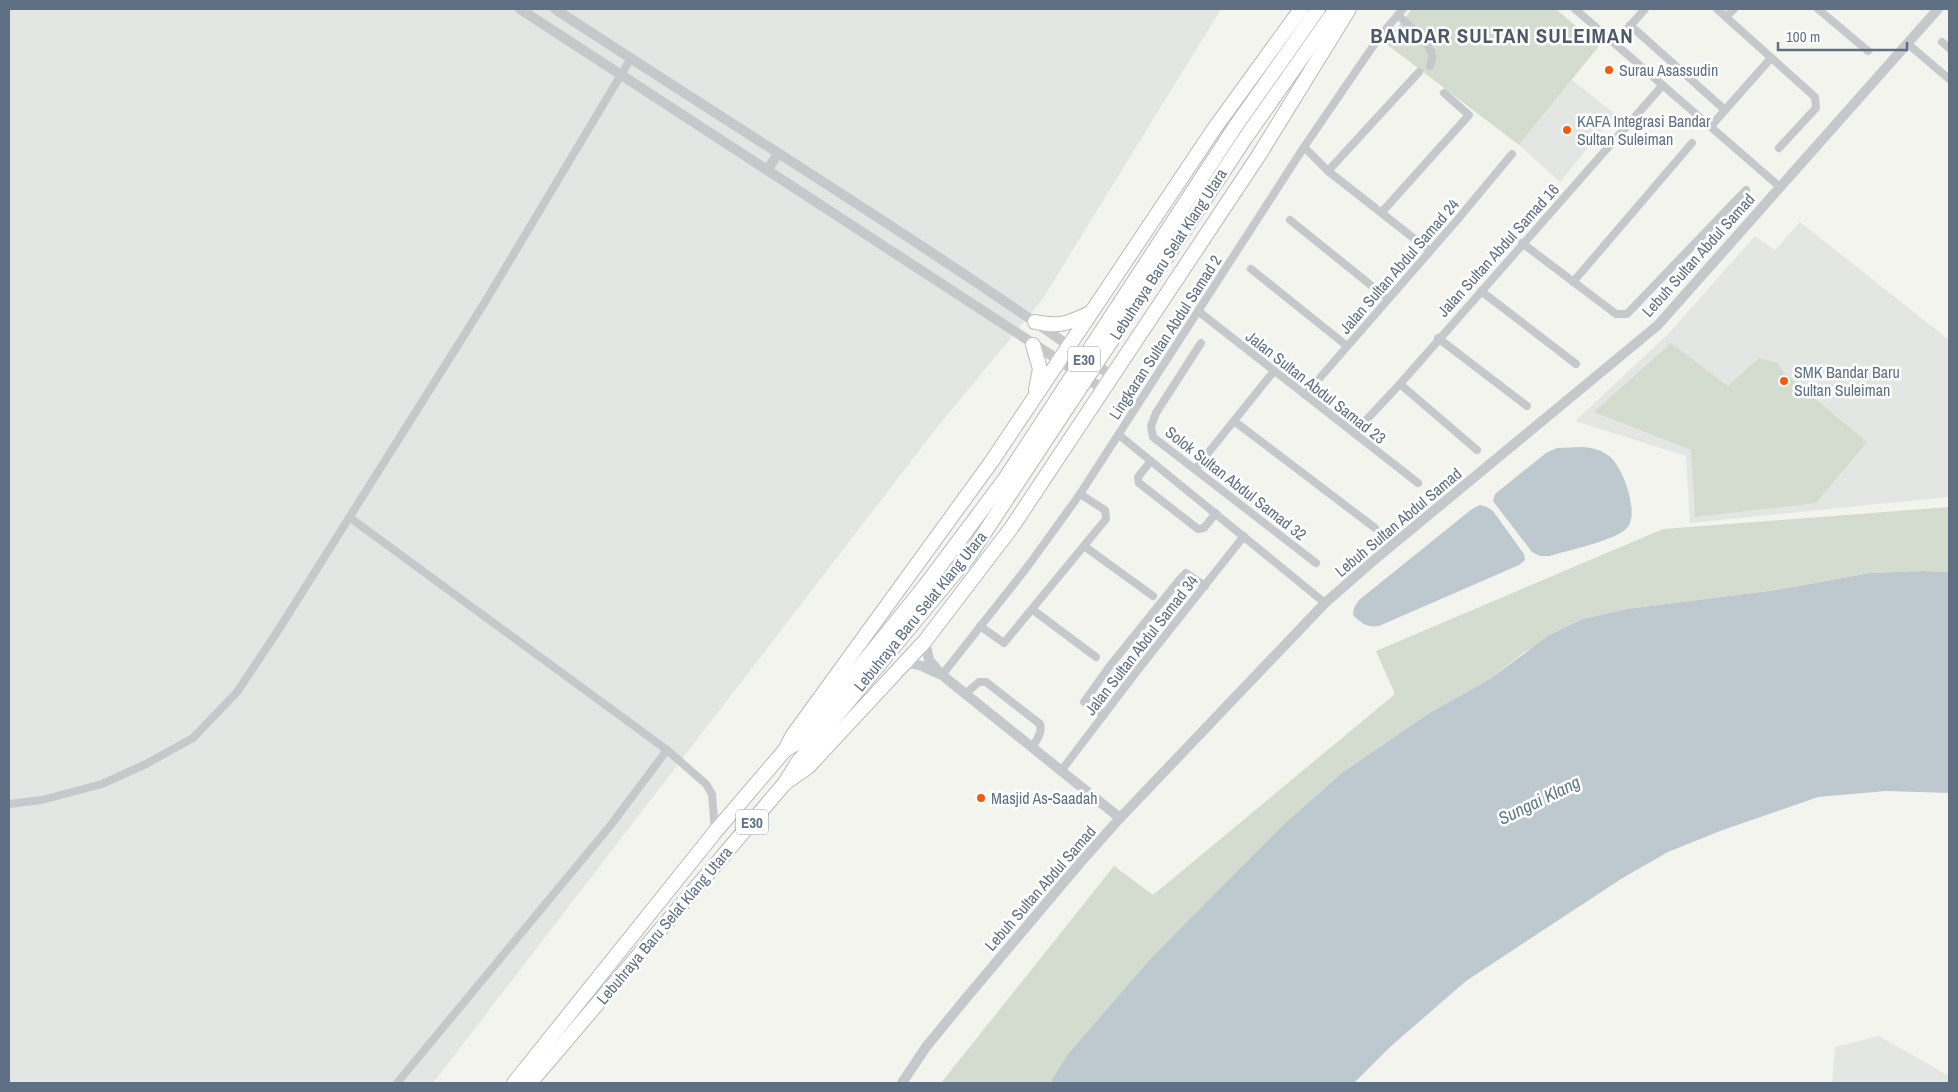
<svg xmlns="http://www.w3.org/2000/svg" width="1958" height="1092" viewBox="0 0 1958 1092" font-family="'Archivo Narrow',sans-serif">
	<rect width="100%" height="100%" fill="#f4f4ef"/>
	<g fill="#e4e6e3">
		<path d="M9 9H1221L1042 300 935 430 433 1083H9Z"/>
		<path d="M1572 80 1615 114 1560 182 1519 145Z"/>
		<path d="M1800 222 1949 340V497L1690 523 1686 456 1575 421 1667 335 1755 236 1775 250Z"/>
		<path d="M1879 1036 1949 1076V1083H1832L1835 1047Z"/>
	</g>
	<g fill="#d4dcd0">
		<path d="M1412 9H1556L1599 46 1519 145 1385 43Z"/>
		<path d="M1671 343 1728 386 1759 358 1777 363 1784 373 1867 442 1816 503 1695 517 1691 450 1594 412Z"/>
		<path d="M1949 507V572L1923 571 1870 573 1776 590 1627 609 1583 619 1523 653 1490 679 1431 712 1343 772 1284 824 1152 957 1067 1055 1050 1083H941L1114 866 1153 895 1395 694 1376 651 1663 529Z"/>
	</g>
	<g fill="#bec9cf">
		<path d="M1584 447C1593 448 1602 450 1609 456 1623 466 1641 516 1626 529 1613 541 1569 550 1550 556H1540L1532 552 1493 501 1495 494 1546 453 1557 448Z"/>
		<path d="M1480 505 1487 507 1493 511 1524 554 1525 560 1519 565 1379 626C1367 628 1361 623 1353 615L1354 608 1359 600 1472 509Z"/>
		<path d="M1923 571 1949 572V793L1886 791 1818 797 1720 831 1668 852 1621 879 1466 981 1390 1047 1354 1083H1050L1067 1055 1152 957 1284 824 1343 772 1431 712 1490 679 1548 636 1583 619 1627 609 1776 590 1870 573Z"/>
	</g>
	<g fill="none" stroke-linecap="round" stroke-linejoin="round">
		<defs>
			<g id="motorway">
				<path d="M1235 127 1318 9"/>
				<path d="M1246 137 1336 9"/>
				<path d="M1035 322C1058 327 1067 324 1088 314"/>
				<path d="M1033 345 1040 369 1036 390"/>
				<path d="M785 750 793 735 992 461 1214 129 1301 9"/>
				<path d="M785 783 808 767 925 641 1012 527 1259 155 1349 9"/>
				<path d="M514 1083 715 832 785 750 800 741 925 586"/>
				<path d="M530 1083 785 783 798 762 969 556"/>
			</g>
		</defs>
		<use href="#motorway" stroke="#b7babd" stroke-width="16"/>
		<g stroke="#c6c9cc" stroke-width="8">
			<path d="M1575 9 1780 187"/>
			<path d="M1717 9 1815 97 1816 108 1779 148"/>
			<path d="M1818 9 1868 51"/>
			<path d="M1398 15C1406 23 1430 43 1432 54 1433 58 1431 63 1430 66"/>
			<path d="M1726 17 1734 9"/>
			<path d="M1630 25 1725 110"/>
			<path d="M1942 42 1949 48"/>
			<path d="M1615 43 1645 9"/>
			<path d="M1908 44 1949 79"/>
			<path d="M1711 126 1771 58"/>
			<path d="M1304 147 1328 171 1430 251"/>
			<path d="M1328 171 1419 72"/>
			<path d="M1382 212 1469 115 1444 93"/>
			<path d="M1290 220 1388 299"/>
			<path d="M1522 243 1616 314H1627L1746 190"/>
			<path d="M1251 269 1347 346"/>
			<path d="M1573 282 1692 143"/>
			<path d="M1481 291 1576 364"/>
			<path d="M1198 311 1418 483"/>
			<path d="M1438 338 1527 406"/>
			<path d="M1201 343 1156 413 1151 426 1153 437 1316 563"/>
			<path d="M1400 384 1477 450"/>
			<path d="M1305 395 1458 219 1512 154"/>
			<path d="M1234 421 1375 528"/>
			<path d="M1354 433 1400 384 1662 86"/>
			<path d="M1119 435 1325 603"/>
			<path d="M1151 461 1138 477 1139 483 1198 529 1204 528 1216 513"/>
			<path d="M1196 468 1274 371"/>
			<path d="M349 517 667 750 706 784 712 794 715 832"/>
			<path d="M1084 546 1153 596"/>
			<path d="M1033 610 1096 657"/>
			<path d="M980 626 1004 643 1106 519 1105 510 1080 494"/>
			<path d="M942 675 1028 566 1080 494 1304 147 1380 36 1403 9"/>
			<path d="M965 694 979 682H986L1040 724C1043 732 1036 741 1032 748"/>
			<path d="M1104 715 1084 702 1109 667 1180 579 1186 573 1205 586"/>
			<path d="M1061 771 1137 671 1244 536"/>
			<path d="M9 804 42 800 102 784 146 764 193 738 237 692 279 629 485 302 631 58"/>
			<path d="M397 1083 610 826 667 750"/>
		</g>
		<g stroke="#c6c9cc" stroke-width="10">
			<path d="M520 9 1103 389"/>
			<path d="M555 9C741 131 931 247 1112 376"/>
			<path d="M767 170 778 154"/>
			<path d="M925 641 929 660 942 675 1120 818"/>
			<path d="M905 662 922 666 939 674"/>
			<path d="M902 1083 926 1047 967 997 1080 863 1120 818 1325 603 1373 561 1658 325 1938 9"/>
		</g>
		<use href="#motorway" stroke="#fff" stroke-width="14"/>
		<defs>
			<g id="motorway-bridge">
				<path d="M969 556 1246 137"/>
				<path d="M925 586 1005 479 1235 127"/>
			</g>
		</defs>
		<use href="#motorway-bridge" stroke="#b7babd" stroke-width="16" stroke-linecap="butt"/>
		<use href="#motorway-bridge" stroke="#fff" stroke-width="14"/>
	</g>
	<g fill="#f45b0f" stroke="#fff" stroke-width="2">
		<circle cx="1609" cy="70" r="5"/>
		<circle cx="1567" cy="130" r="5"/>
		<circle cx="1784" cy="381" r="5"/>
		<circle cx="981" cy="798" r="5"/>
	</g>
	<g text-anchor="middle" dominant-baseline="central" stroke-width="5" stroke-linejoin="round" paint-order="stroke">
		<g fill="#fff" stroke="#909ba9" stroke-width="1">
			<rect x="1068" y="346.5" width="32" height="25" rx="4"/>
			<rect x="736" y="809.5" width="32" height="25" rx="4"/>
		</g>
		<g font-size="15" font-weight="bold" fill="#607084">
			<text x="1084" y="359">E30</text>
			<text x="752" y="822">E30</text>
		</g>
		<g font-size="16" fill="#607084" stroke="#fff" text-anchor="start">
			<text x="1619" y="70">Surau Asassudin</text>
			<text x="1577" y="121">KAFA Integrasi Bandar<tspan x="1577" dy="18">Sultan Suleiman</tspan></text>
			<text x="1794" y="372">SMK Bandar Baru<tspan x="1794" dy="18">Sultan Suleiman</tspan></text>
			<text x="991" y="798">Masjid As-Saadah</text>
		</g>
		<g font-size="16" fill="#607084" stroke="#fff">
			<text transform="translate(1498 250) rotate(-48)">Jalan Sultan Abdul Samad 16</text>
			<text transform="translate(1168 254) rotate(-57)">Lebuhraya Baru Selat Klang Utara</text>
			<text transform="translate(1698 255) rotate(-48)">Lebuh Sultan Abdul Samad</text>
			<text transform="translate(1399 266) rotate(-49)">Jalan Sultan Abdul Samad 24</text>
			<text transform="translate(1165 337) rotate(-57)">Lingkaran Sultan Abdul Samad 2</text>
			<text transform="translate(1316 387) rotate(38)">Jalan Sultan Abdul Samad 23</text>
			<text transform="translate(1236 483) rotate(38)">Solok Sultan Abdul Samad 32</text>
			<text transform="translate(1398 522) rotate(-40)">Lebuh Sultan Abdul Samad</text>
			<text transform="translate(920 611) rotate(-51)">Lebuhraya Baru Selat Klang Utara</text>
			<text transform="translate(1141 645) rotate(-52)">Jalan Sultan Abdul Samad 34</text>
			<text transform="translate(1040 888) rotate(-49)">Lebuh Sultan Abdul Samad</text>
			<text transform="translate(664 925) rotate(-50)">Lebuhraya Baru Selat Klang Utara</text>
		</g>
		<g font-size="18" font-style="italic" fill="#607a89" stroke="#fff">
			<text transform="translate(1539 800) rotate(-26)">Sungai Klang</text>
		</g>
		<g font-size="21" font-weight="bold" letter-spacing="1" fill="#4f5a68" stroke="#fff">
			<text x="1502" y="35">BANDAR SULTAN SULEIMAN</text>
		</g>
	</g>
	<rect width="1958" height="1092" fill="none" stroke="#607084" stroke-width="20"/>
	<path d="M1778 42v8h129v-8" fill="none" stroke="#607084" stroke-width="2.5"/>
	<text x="1786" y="42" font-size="15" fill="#607084" stroke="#ffffff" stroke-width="4" paint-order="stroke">100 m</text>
</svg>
